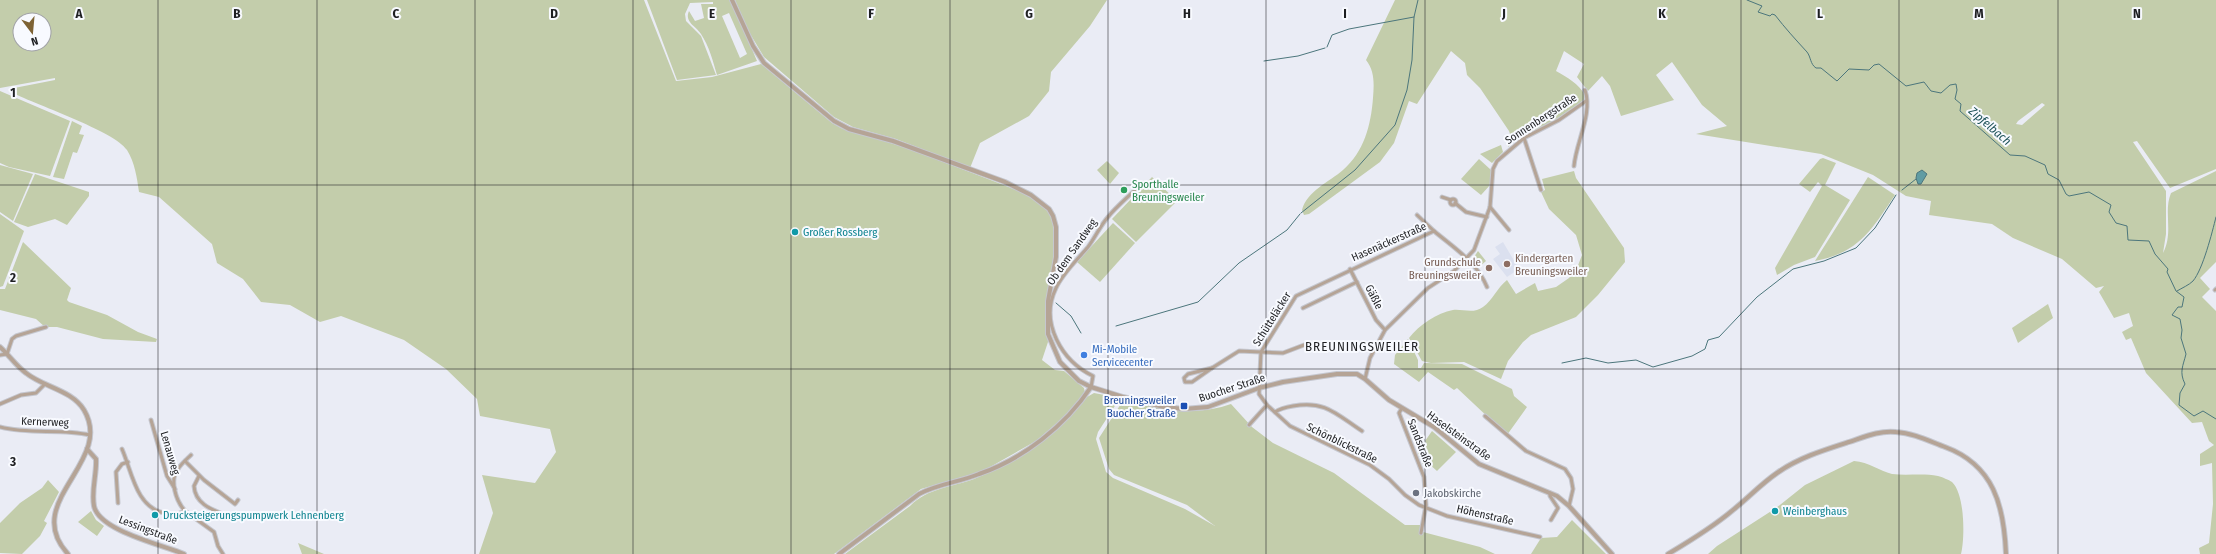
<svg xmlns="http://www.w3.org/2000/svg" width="2216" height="554" viewBox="0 0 2216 554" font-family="'Fira Sans Condensed',sans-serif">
	<rect width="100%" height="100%" fill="#eaecf5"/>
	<path fill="#dbe0ef" d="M1503 242 1519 269 1507 277 1493 259 1500 254 1495 247Z"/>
	<g fill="#c3cdab" fill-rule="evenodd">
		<path d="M0 0H644L676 81 712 77 761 64 832 123 841 128 907 148 1001 184 1029 195 1047 209 1053 219 1055 257 1045 310 1048 342 1042 360 1055 370 1064 371 1084 388 1085 393 1065 416 1036 441 983 471 921 489 834 554H479L493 513 482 475 535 483 556 452 550 429 480 416 477 399 446 369 404 340 341 316 320 322 290 305 261 302 243 279 217 263 212 244 159 197 139 192C137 178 135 163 127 150 115 131 33 104 9 91V89L55 80V78L0 88ZM20 20H44V44H20Z"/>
		<path d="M647 0H731L757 61 717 75C713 61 709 46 701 34 696 26 684 22 689 11L695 21 704 18 701 4H713V2L690 3 685 14 686 21 701 36 716 75 677 80ZM729 13 747 54 740 58 722 16Z"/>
		<path d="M735 0H1107L1090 26 1051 72 1049 91 1029 116 980 143 970 168 896 139 853 127 834 117 764 57 749 32Z"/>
		<path d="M1395 0H2216V169L2170 188 2137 141 2133 142 2166 191V234L2163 253C2174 232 2163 212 2171 193L2216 171V262L2200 278 2210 289 2202 297 2216 311V554H2200L2199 548 2209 543 2213 504 2212 463 2200 466V454L2214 445 2209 441 2202 422 2192 423 2146 373 2131 338 2126 340 2122 332 2133 326 2129 313 2114 318 2099 292 2104 286 2096 288 2062 259 2013 238 1992 224 1929 215 1931 201 1906 196 1873 175 1821 154 1696 134 1727 126 1702 105 1672 62 1656 75 1674 100 1621 116 1610 86 1602 76 1588 91 1577 77 1584 64 1564 51 1556 71C1568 78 1578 83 1585 95L1584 100 1558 118 1519 138 1508 147 1511 137 1509 131 1480 88 1467 75 1465 63 1451 51 1417 104 1409 101 1394 143 1380 162 1309 214 1304 215 1302 210C1307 191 1329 182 1343 170 1364 152 1371 125 1373 98 1374 85 1375 71 1366 60ZM2042 103 2045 105 2022 125 2016 124 2018 121Z"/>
		<path d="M0 91 70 121 50 176 9 167 0 163Z"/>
		<path d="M72 121 82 126 79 134 84 135 77 153 73 152 64 179 53 177Z"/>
		<path d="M1501 145 1503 152 1492 163 1480 154Z"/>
		<path d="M1823 158 1836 163 1825 185 1850 200 1815 257 1794 265 1777 275 1775 268 1822 186 1818 182 1810 192 1799 184 1820 159Z"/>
		<path d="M1479 159 1491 170V184L1481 195 1461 179Z"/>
		<path d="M1107 161 1119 173 1110 184 1097 170Z"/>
		<path d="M0 165 33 174 13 221 0 212Z"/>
		<path d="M1574 171 1576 178 1624 248 1625 262 1598 295 1576 317 1531 335 1523 342 1508 361 1501 379 1464 362 1431 363 1422 361 1409 338C1419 325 1437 313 1453 310 1463 309 1474 314 1483 307 1493 300 1496 289 1507 280L1516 294 1535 283 1538 291 1556 287 1569 278 1577 268 1582 255 1576 235 1549 209 1541 192 1545 190 1542 179Z"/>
		<path d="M35 174 89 192V196L67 225 55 219 28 227 14 222Z"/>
		<path d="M1152 177 1177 201 1136 242 1112 219Z"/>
		<path d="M1868 177 1895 195C1872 229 1859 253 1815 261Z"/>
		<path d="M0 214 24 231 3 286 0 287Z"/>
		<path d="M1113 223 1135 243 1100 282 1077 262Z"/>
		<path d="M23 242 71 288 67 300 69 302 107 315 138 332 157 339 156 342 103 339 57 327H45L36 319 0 310V289H5Z"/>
		<path d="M1478 251 1486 261 1479 267 1472 260Z"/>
		<path d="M2048 304 2053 318 2018 343 2012 328Z"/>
		<path d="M1282 306 1285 308 1280 316 1272 311Z"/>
		<path d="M1408 339 1418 360V368H1421L1424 363 1462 364 1512 389 1514 396 1527 407 1507 435 1457 388 1454 390 1428 372 1419 382 1394 364 1395 355Z"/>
		<path d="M1094 393 1120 398 1098 432 1096 439 1106 472 1113 478 1185 509 1215 526 1187 505 1114 475 1109 469 1099 438 1124 399C1159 408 1196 417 1231 404L1252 427 1273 443 1334 473 1405 525H1423V532L1480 547 1495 554H845L910 506C928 488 952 487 974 479 1018 461 1056 433 1087 397Z"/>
		<path d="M1432 431 1456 452 1437 471 1428 463 1424 467 1418 453 1427 444 1425 441Z"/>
		<path d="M1854 461C1869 462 1879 471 1892 474 1907 476 1923 473 1938 476 1942 477 1949 480 1952 482 1965 494 1965 538 1961 554H1708L1717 546 1776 508 1805 485Z"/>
		<path d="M48 480 59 492 44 521 47 523 40 536 22 554 0 553V523L20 503 42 488Z"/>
		<path d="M91 511 96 520 104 526 97 536 78 522Z"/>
		<path d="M1572 520 1606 554H1531L1541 538 1557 537Z"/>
		<path d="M298 543 324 554H302Z"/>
	</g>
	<path fill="#609ca3" stroke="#4c767c" d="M1922 170 1927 174 1921 184H1918L1916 178 1917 173Z"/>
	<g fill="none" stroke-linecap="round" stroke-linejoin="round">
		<g stroke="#4c767c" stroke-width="1">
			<path d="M1747 0 1762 6 1758 12 1770 16 1772 14 1775 15C1785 28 1796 40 1807 52 1811 57 1810 64 1816 68H1821L1837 81 1849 69 1869 70 1874 65 1879 64 1906 86 1924 82 1931 91 1941 93 1950 85 1956 84 1957 90 1955 99 1961 104 1960 111 2010 155 2025 156 2045 165 2048 174 2059 180 2066 194 2069 196 2089 192 2111 205 2109 212 2116 223 2127 226 2128 240 2149 241 2155 254 2168 269 2167 272 2176 291 2184 297 2182 307H2178L2172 315 2180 319 2182 330 2181 338 2186 354C2183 366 2179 372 2185 384L2180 393 2179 405 2194 416 2203 411 2216 419"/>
			<path d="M1327 47 1332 35 1349 29 1414 17"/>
			<path d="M1264 61 1298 56 1325 48"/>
			<path d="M1902 190 1916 179"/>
			<path d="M1301 213 1355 170 1395 125 1407 90 1412 60 1414 17 1418 0"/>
			<path d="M2177 291C2182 288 2189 285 2193 281 2203 269 2212 233 2216 217"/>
			<path d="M1056 303 1071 316 1081 333"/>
			<path d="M1116 326 1198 302 1239 263 1287 230 1300 214"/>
			<path d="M1562 363 1586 358 1608 363 1636 360 1653 367 1692 356 1705 349 1708 340 1719 337 1757 297 1793 269 1824 261 1856 248 1875 228 1896 195"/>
		</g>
		<defs>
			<g id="minor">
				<path d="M1524 138 1541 190"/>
				<path d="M1574 166C1576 142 1593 114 1585 90"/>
				<path d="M1442 197 1451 200"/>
				<circle cx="1453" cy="202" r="3"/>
				<path d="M1455 203 1466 212 1487 217"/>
				<path d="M1490 207 1509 230"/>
				<path d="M1417 215 1434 231"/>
				<path d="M1350 269 1376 320 1385 330"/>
				<path d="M1487 287C1477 262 1454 248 1434 231L1296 296 1261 352 1259 394 1267 405 1290 426 1370 465 1389 479 1405 495 1419 505 1447 516 1540 537"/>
				<path d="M2215 290 2216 289"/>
				<path d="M1303 308 1357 282"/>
				<path d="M0 355 7 354 12 339 16 336 46 327"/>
				<path d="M1212 368 1239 351 1283 353 1304 345"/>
				<path d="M1212 368 1192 382H1185L1184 378 1188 374Z"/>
				<path d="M1365 379 1370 358 1385 330 1428 288 1454 271 1474 250 1490 207 1493 169 1497 161 1524 138 1559 120 1586 101"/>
				<path d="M1091 387 1093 376C1062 361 1039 323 1056 288 1063 273 1077 260 1088 247 1095 238 1100 226 1108 217 1116 207 1127 198 1136 189"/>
				<path d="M0 404 21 395 36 393 45 384"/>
				<path d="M1402 408 1399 413 1424 477 1426 505 1421 533"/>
				<path d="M1275 412C1281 408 1287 407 1293 406 1325 400 1336 414 1362 431"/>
				<path d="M1485 416 1526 451 1565 469 1571 478 1573 489 1569 506"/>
				<path d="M151 420 167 476 175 489"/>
				<path d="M1249 425 1267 405"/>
				<path d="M0 427C30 435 60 428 90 435"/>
				<path d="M122 449C132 472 136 507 164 513 172 515 178 515 185 511"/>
				<path d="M191 455C187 459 181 464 178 469 169 480 176 501 185 511L214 532 218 546 223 554"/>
				<path d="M185 461 204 480 235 504 238 500"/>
				<path d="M199 476 194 486C195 503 210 509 225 515"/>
				<path d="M1550 493V496L1558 508 1551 520"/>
				<path d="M118 503 116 472 122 464 128 462"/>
			</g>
			<g id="tertiary">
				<path d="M732 0 753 46 764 63 834 121 849 129 893 141 1005 182 1031 195 1049 209 1053 216 1056 227V257L1048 301V334L1060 362 1079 381 1091 387 1123 397 1164 407 1184 409 1208 407 1259 388 1283 382 1337 374H1357L1365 379 1389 400 1434 427 1479 464 1557 496 1569 506 1612 554"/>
				<path d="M0 347C9 355 16 366 26 373 43 387 72 390 84 410 115 462 20 502 68 554"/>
				<path d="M87 449 96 459C97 474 91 490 94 506 99 531 163 545 184 554"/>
				<path d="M839 554 919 494C937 484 960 482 979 474 1023 459 1065 426 1091 387"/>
				<path d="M1668 554C1690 541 1713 527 1733 510 1748 498 1761 484 1777 473 1798 458 1824 450 1849 442 1864 437 1880 430 1896 432 1913 433 1929 441 1945 447 1994 465 2004 506 2006 554"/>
			</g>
		</defs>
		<use href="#minor" stroke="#c5c7cf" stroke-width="5"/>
		<use href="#tertiary" stroke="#c5c7cf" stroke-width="6"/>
		<use href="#minor" stroke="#b5a496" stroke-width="3"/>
		<use href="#tertiary" stroke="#b5a496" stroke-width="4"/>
	</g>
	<path fill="none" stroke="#1e1f22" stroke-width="1" stroke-opacity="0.55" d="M158 0V554M317 0V554M475 0V554M633 0V554M791 0V554M950 0V554M1108 0V554M1266 0V554M1425 0V554M1583 0V554M1741 0V554M1899 0V554M2058 0V554M0 185H2216M0 369H2216"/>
	<circle fill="#2e9e5b" stroke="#f8faff" stroke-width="1.5" cx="1124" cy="190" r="4"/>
	<g fill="#0f9aa8" stroke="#f8faff" stroke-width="1.5">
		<circle cx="795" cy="232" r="4"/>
		<circle cx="1775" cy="511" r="4"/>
		<circle cx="155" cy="515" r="4"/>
	</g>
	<g fill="#8d6e63" stroke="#f8faff" stroke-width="1.5">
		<circle cx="1507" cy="264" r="4"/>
		<circle cx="1489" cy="268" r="4"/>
	</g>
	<circle fill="#3f7fe0" stroke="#f8faff" stroke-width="1.5" cx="1084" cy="355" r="4"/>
	<rect fill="#1a4fb4" stroke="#f8faff" stroke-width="1.5" x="1180" y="402" width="8" height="8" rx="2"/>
	<circle fill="#6b7280" stroke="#f8faff" stroke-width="1.5" cx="1416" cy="493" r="4"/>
	<g text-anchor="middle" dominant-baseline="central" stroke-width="4" stroke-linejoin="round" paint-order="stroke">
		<g font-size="11" fill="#1e1f22" stroke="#f8faff">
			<text transform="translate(1541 119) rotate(-33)">Sonnenbergstraße</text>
			<text transform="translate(1389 242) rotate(-24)">Hasenäckerstraße</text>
			<text transform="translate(1072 252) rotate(-55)">Ob dem Sandweg</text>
			<text transform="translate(1374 297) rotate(63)">Gäßle</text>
			<text transform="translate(1272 319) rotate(-58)">Schütteläcker</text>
			<text transform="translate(1232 388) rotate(-18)">Buocher Straße</text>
			<text transform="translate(45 422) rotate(2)">Kernerweg</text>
			<text transform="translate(1459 436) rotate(36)">Haselsteinstraße</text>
			<text transform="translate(1342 443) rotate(26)">Schönblickstraße</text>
			<text transform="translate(1420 443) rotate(68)">Sandstraße</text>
			<text transform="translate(170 453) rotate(74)">Lenauweg</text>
			<text transform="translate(1485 515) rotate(13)">Höhenstraße</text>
			<text transform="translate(148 530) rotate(21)">Lessingstraße</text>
		</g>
		<g font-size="11" fill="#27864d" stroke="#f8faff" text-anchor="start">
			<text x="1132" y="184">Sporthalle<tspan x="1132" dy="13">Breuningsweiler</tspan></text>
		</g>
		<g font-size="11" fill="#0d838f" stroke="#f8faff" text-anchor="start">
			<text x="803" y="232">Großer Rossberg</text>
			<text x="1783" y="511">Weinberghaus</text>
			<text x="163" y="515">Drucksteigerungspumpwerk Lehnenberg</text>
		</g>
		<g font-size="11" fill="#785e54" stroke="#f8faff" text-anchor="start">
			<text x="1515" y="258">Kindergarten<tspan x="1515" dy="13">Breuningsweiler</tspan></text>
			<text x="1481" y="262" text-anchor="end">Grundschule<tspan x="1481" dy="13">Breuningsweiler</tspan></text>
		</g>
		<g font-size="11" fill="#366cbe" stroke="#f8faff" text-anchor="start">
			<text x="1092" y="349">Mi-Mobile<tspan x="1092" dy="13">Servicecenter</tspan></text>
		</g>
		<g font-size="11" fill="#164399" stroke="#f8faff" text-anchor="end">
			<text x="1176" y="400">Breuningsweiler<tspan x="1176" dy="13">Buocher Straße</tspan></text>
		</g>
		<g font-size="11" fill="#5b616d" stroke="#f8faff" text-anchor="start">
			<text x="1424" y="493">Jakobskirche</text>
		</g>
		<g font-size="12" font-style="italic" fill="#1b5056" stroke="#f8faff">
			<text transform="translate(1990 126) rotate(41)">Zipfelbach</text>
		</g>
		<g font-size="13" letter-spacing="1" fill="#1e1f22" stroke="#f8faff">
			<text x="1362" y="346">BREUNINGSWEILER</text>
		</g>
	</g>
	<g font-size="13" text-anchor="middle" font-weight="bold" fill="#1e1f22" stroke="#f8faff" stroke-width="4" stroke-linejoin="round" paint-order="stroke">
		<text x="79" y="18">A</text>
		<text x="237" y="18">B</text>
		<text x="396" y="18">C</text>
		<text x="554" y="18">D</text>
		<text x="712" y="18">E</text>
		<text x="871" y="18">F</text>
		<text x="1029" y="18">G</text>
		<text x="1187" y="18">H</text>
		<text x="1345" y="18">I</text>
		<text x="1504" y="18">J</text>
		<text x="1662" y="18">K</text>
		<text x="1820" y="18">L</text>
		<text x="1979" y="18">M</text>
		<text x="2137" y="18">N</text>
		<text x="13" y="97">1</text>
		<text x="13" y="282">2</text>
		<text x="13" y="466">3</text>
	</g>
	<g transform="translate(32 32) rotate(164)"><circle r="19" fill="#f8faff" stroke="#a1a2a7"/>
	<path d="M0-3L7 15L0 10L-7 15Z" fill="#7d6234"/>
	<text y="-6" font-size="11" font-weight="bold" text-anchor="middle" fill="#1e1f22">N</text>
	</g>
</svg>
